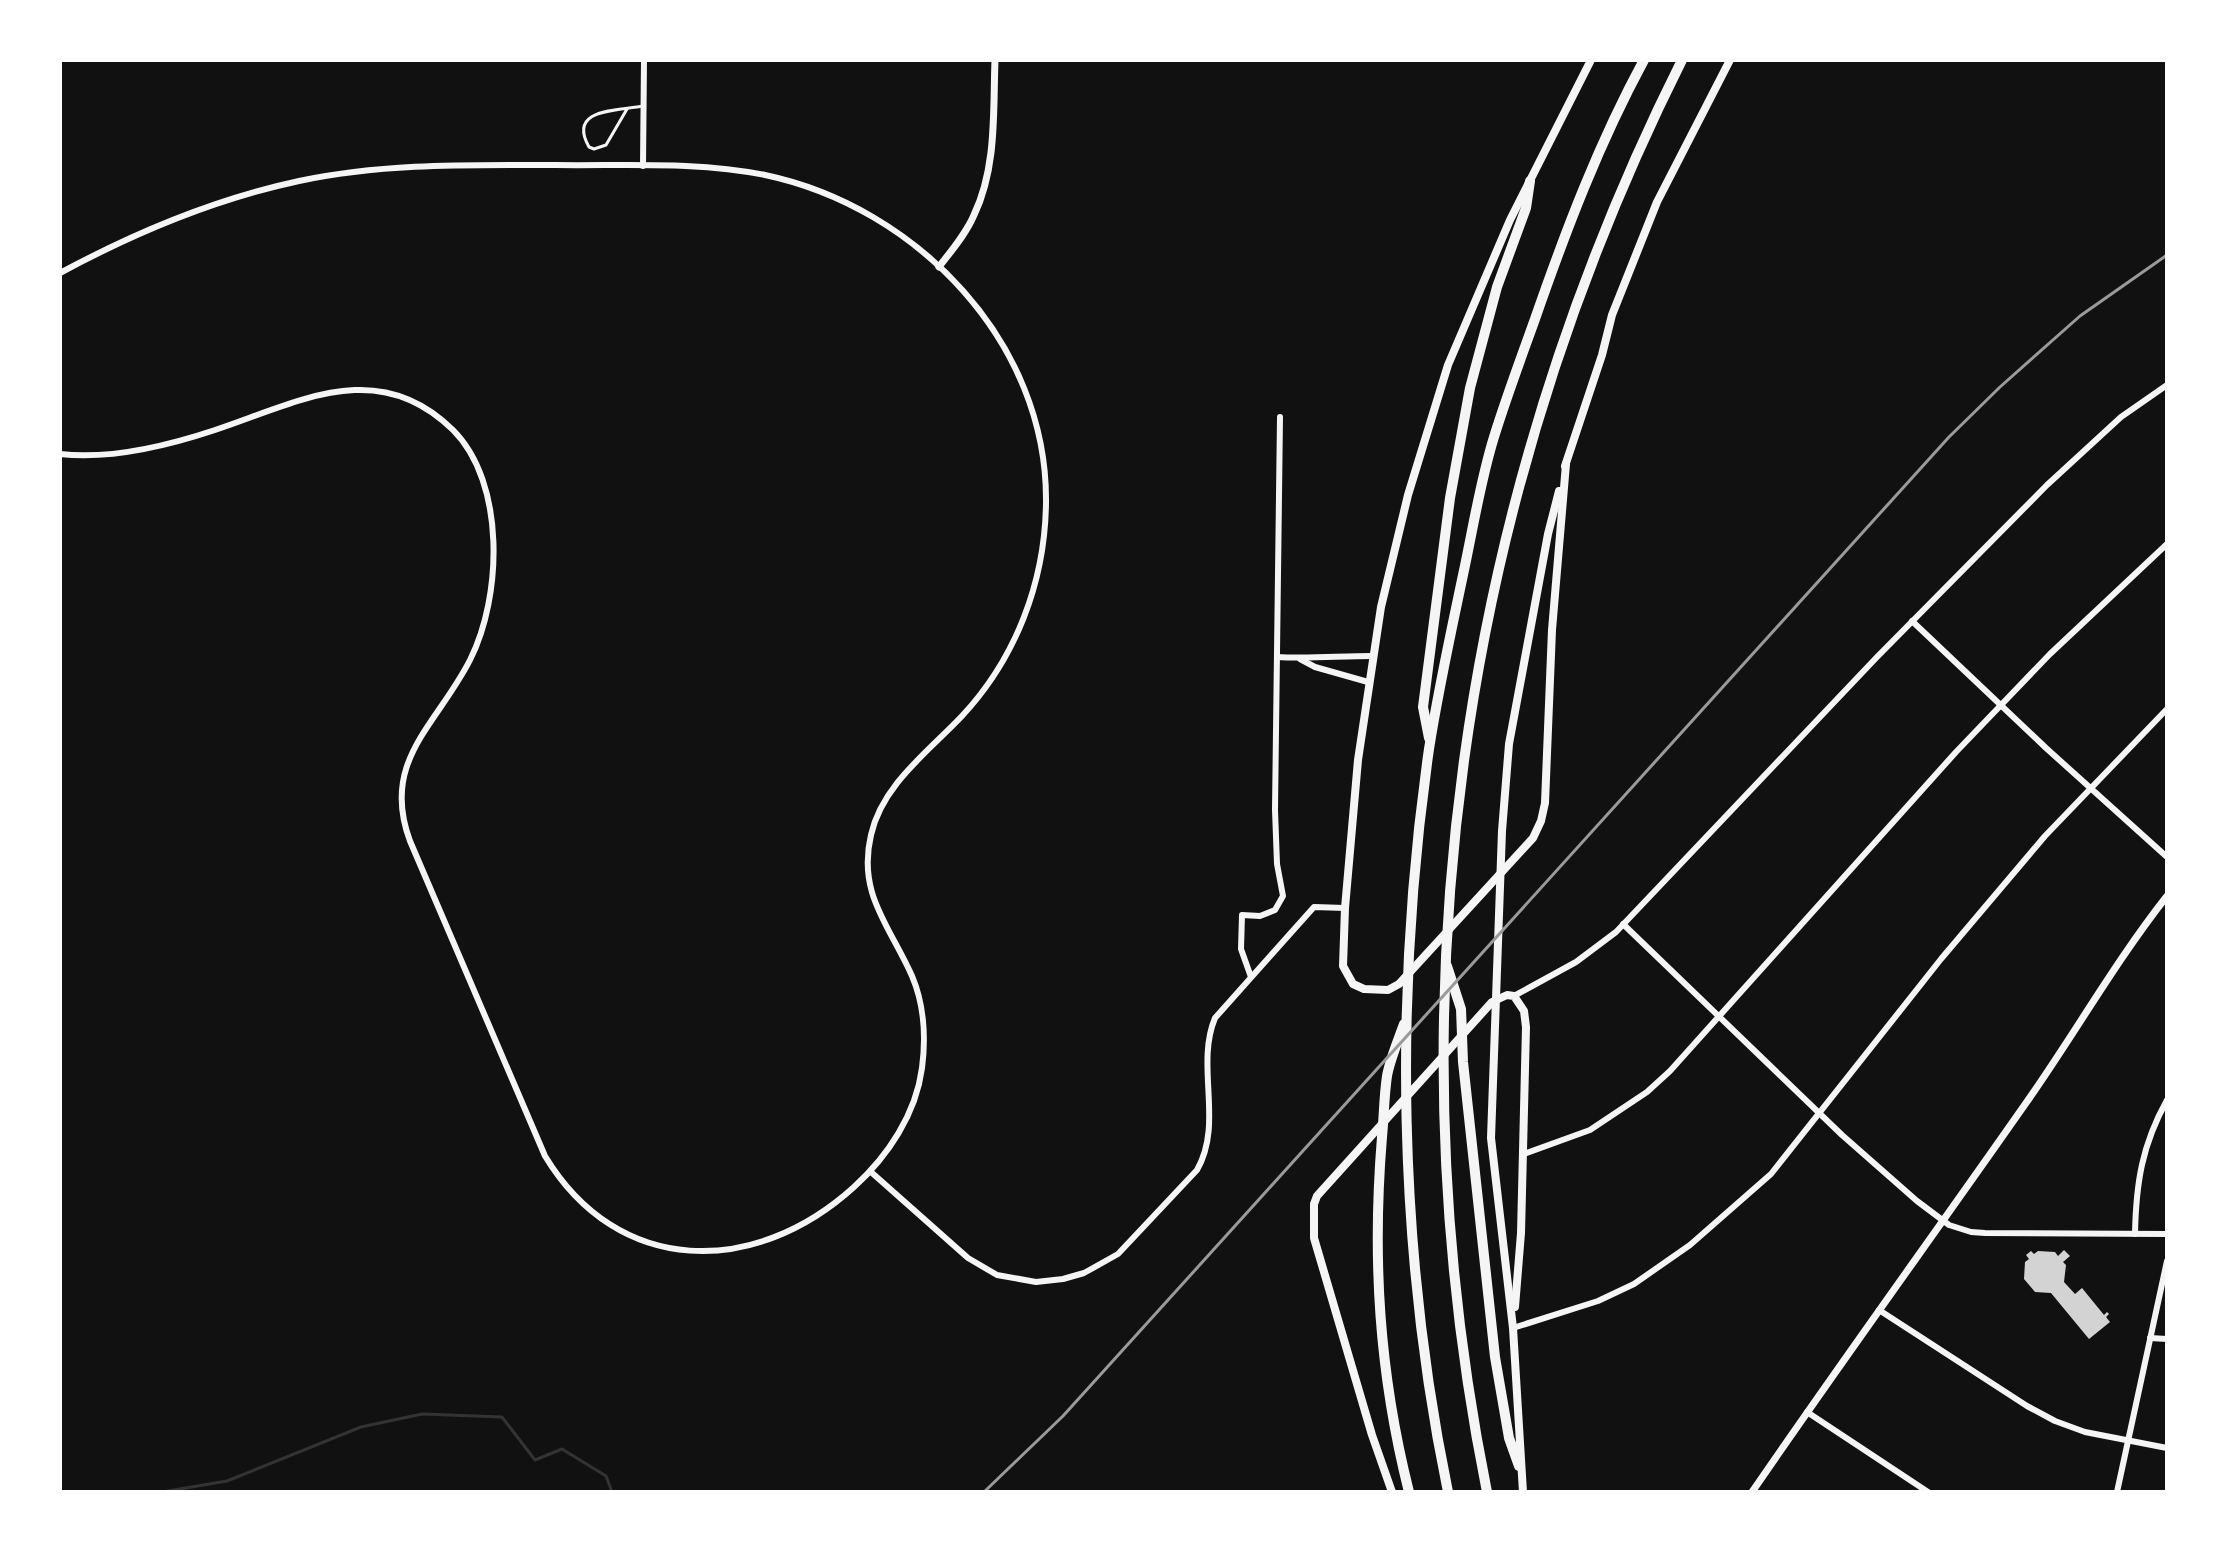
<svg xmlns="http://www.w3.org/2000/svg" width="2227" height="1552" viewBox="0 0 2227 1552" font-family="Raleway,sans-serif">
	<rect width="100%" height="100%" fill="#111"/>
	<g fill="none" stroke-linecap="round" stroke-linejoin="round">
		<path stroke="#333" stroke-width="3" d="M162 1492 227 1481 361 1427 422 1414 502 1417 535 1460 562 1449 606 1476 612 1492"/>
	</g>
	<path fill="#d3d3d3" d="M2064 1250 2070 1256 2063 1262 2066 1265 2064 1282 2075 1294 2082 1288 2104 1315 2107 1312 2109 1314 2106 1317 2110 1322 2089 1339 2051 1293 2035 1292 2024 1279 2025 1262 2029 1259 2026 1255 2031 1251 2034 1254 2038 1251 2055 1252 2058 1256Z"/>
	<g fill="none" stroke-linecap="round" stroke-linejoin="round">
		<path stroke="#f5f5f5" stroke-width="3" d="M627 109 606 145 594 149 589 147C567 108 617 111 643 106"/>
		<g stroke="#f5f5f5" stroke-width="6">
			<path d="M643 166 644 60"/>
			<path d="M60 273C136 232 215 199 299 181 384 163 469 165 555 165 624 166 697 161 765 175 917 207 1048 343 1046 503 1045 582 1016 658 962 716 929 751 882 785 871 835 857 894 890 926 912 976 924 1004 926 1038 922 1068 916 1114 888 1156 854 1187 755 1277 618 1277 545 1156L410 841C380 761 437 725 470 660 502 597 506 483 453 430 378 356 299 402 215 430 167 446 111 460 60 454"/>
			<path d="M1912 621 2046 748 2167 857"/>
			<path d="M1277 657C1308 659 1340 656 1372 656"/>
			<path d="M1300 659 1315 667 1368 682"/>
			<path d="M1623 924 1842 1135 1917 1201 1949 1225 1971 1232 1985 1233 2167 1234"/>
			<path d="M1251 977 1241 949 1242 915 1260 916 1275 910 1283 896 1277 864 1275 810 1280 417"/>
			<path d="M1514 996 1576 962 1616 932 1877 657 2047 485 2121 417 2167 385"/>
			<path d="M1524 1154 1590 1130 1647 1092 1670 1071 1956 752 2050 654 2167 544"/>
			<path d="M871 1172 968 1258 997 1275 1036 1282 1063 1279 1084 1273 1118 1254 1197 1170C1224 1123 1195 1066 1215 1018L1314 907 1345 908"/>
			<path d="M2135 1234C2136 1183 2142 1145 2167 1100"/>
			<path d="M1879 1310 2027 1406 2055 1421 2085 1432 2167 1448"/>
			<path d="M1513 1328 1598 1301 1634 1284 1690 1245 1771 1174 1941 959 2045 836 2167 709"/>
			<path d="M2150 1338 2167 1339"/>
			<path d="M1807 1412 1928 1492"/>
			<path d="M2117 1492 2167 1261"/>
		</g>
		<g stroke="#f5f5f5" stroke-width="7">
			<path d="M939 267C951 251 966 234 974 215 997 167 993 111 995 60"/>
			<path d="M1752 1492C1842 1361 1935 1233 2026 1103 2074 1035 2115 962 2167 896"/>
		</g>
		<g stroke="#f5f5f5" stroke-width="8">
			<path d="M1566 464 1552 630 1545 803 1541 821 1533 838 1399 984 1388 990 1364 989 1353 984 1343 966 1345 908 1358 760 1381 607 1408 495 1448 365 1510 220 1591 60"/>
			<path d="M1565 466 1602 355 1612 315 1657 202 1730 60"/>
			<path d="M1392 1492 1372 1435 1314 1238V1204L1317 1196 1492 1002 1507 995 1514 996 1524 1011 1526 1027 1521 1233 1515 1307"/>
			<path d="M1523 1492 1513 1328 1491 1138 1502 831 1509 744 1548 534 1559 491"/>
		</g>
		<g stroke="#f5f5f5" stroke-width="10">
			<path d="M1429 738 1423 707 1450 498 1470 388 1497 287 1526 208 1530 181"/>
			<path d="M1447 966 1461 1009 1463 1062 1495 1357 1509 1438 1519 1466"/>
			<path d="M1404 1024C1398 1041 1390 1059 1387 1076 1384 1096 1384 1117 1382 1137 1372 1259 1379 1373 1409 1492"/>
			<path d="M1448 1492C1398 1250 1394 993 1429 749 1438 691 1451 632 1463 575 1473 529 1480 482 1494 437 1506 398 1521 358 1535 319 1566 230 1599 143 1644 60"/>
			<path d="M1487 1492C1389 1004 1459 505 1682 60"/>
		</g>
		<path stroke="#9a9a9a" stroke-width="3" d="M984 1492 1063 1416 1949 437 2000 387 2080 316 2167 255"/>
	</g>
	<rect width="2227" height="1552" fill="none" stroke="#ffffff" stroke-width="124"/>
</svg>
